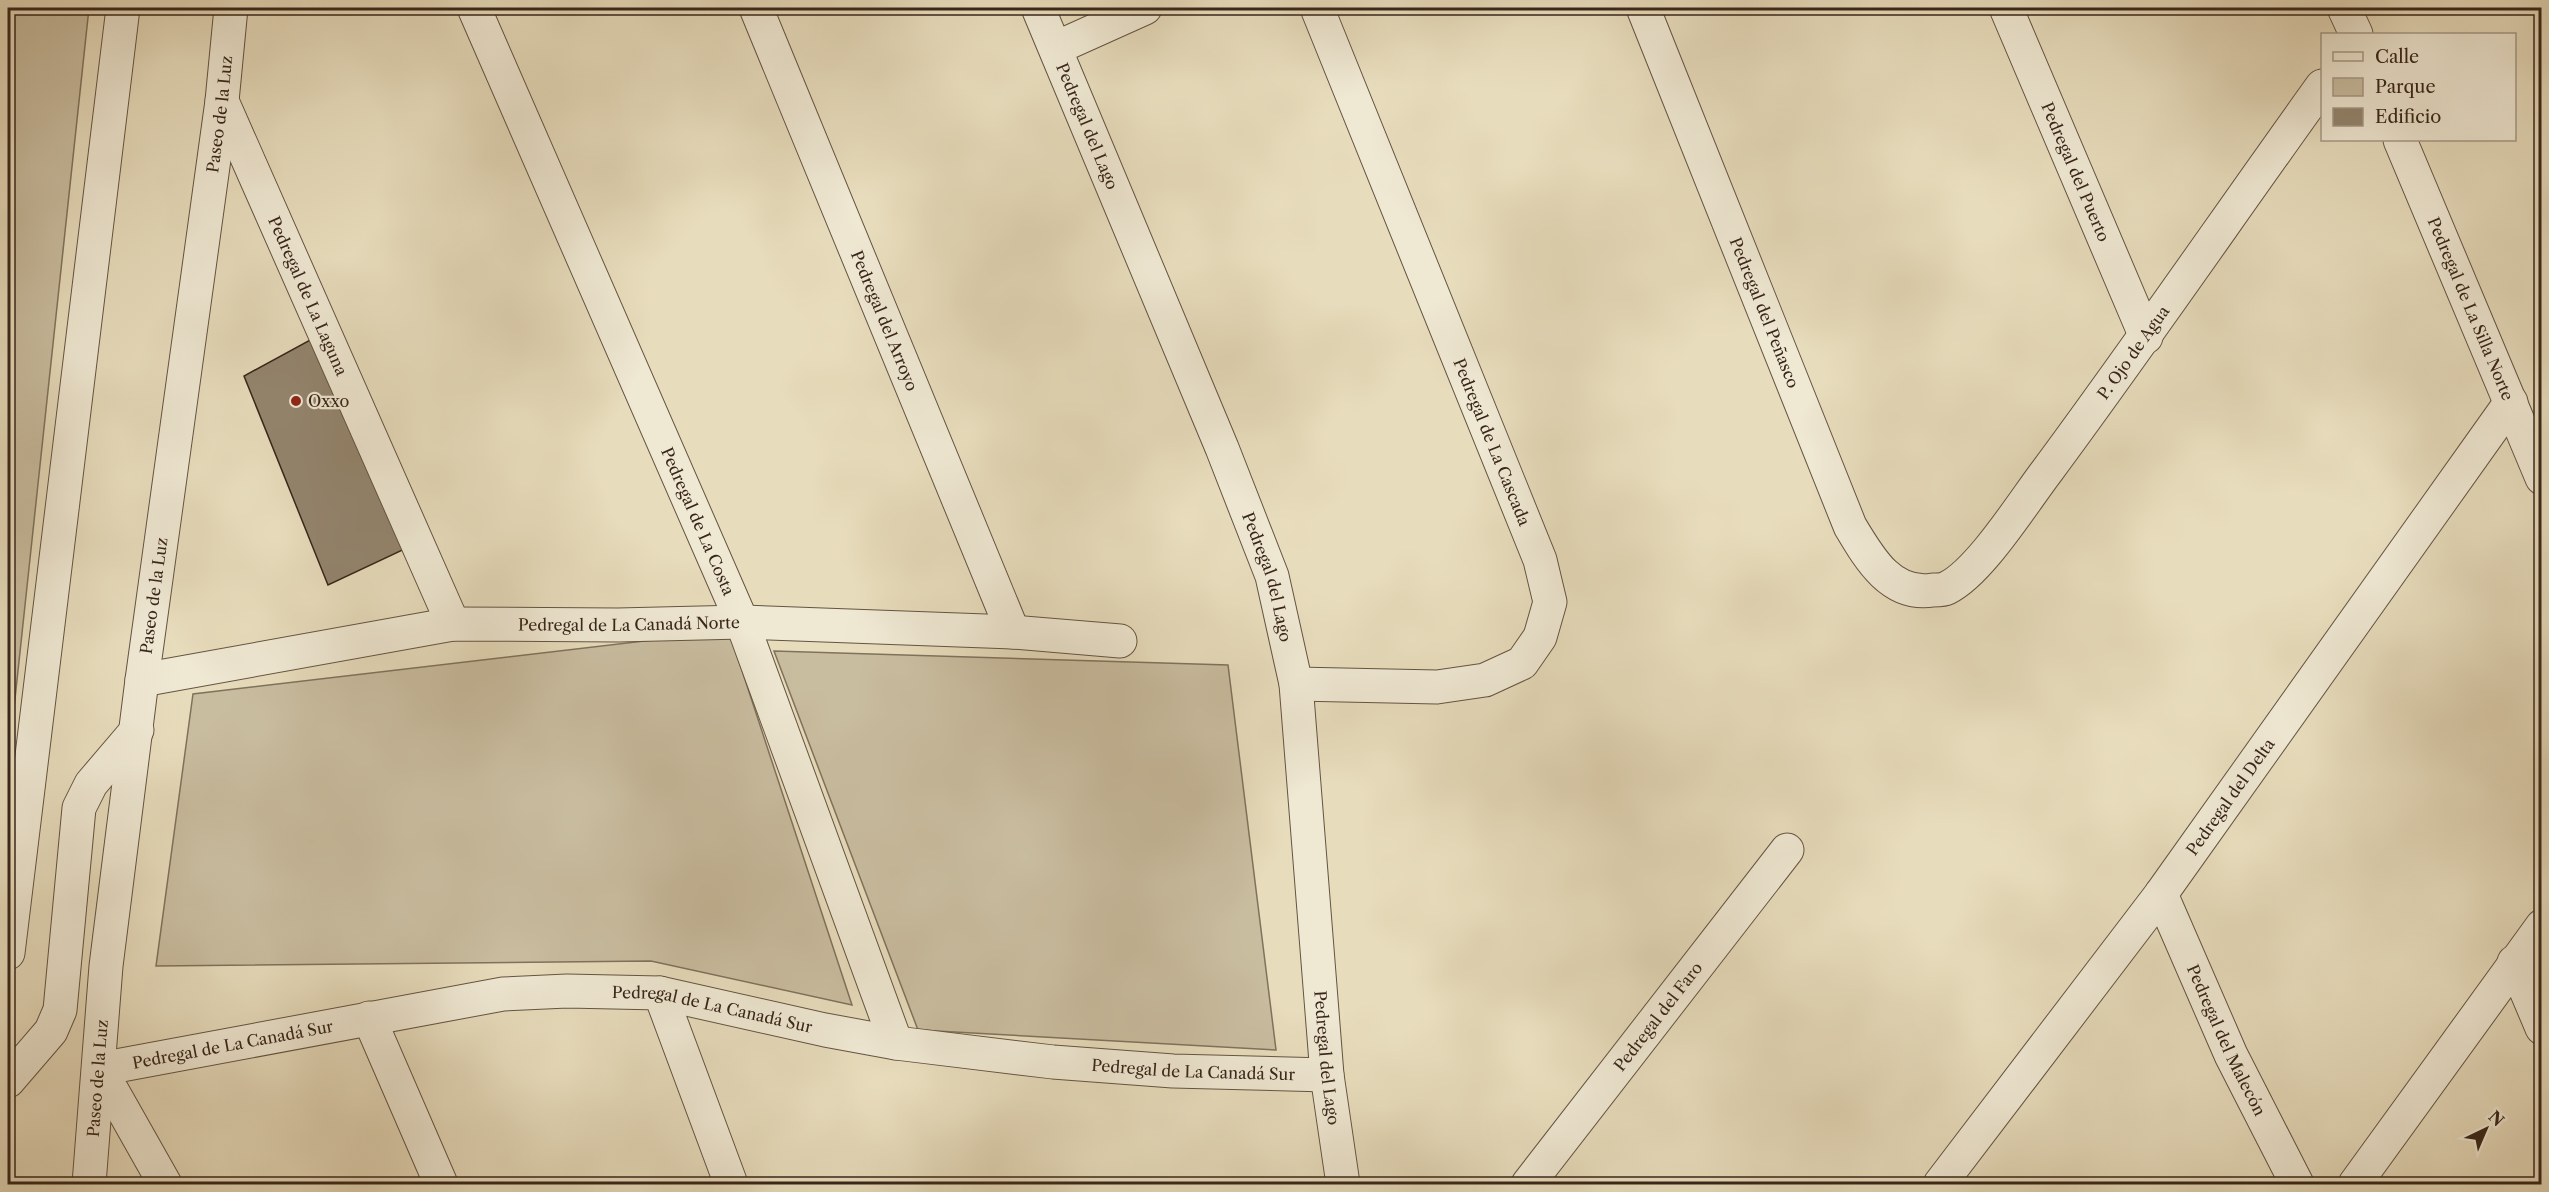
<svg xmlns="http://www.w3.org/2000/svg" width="2549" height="1192" viewBox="0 0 2549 1192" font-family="'Libre Caslon Text',serif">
	<rect width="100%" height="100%" fill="#e7dcbc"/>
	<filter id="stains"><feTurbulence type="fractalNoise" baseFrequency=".00333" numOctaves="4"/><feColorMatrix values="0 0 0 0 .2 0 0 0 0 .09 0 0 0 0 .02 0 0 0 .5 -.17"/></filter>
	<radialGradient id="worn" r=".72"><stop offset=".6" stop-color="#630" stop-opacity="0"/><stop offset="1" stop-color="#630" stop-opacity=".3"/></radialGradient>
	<g fill="#c9bda0" stroke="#80725d" stroke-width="1.5">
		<path d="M8 8H89L8 764Z"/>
		<path d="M729 631 852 1005 651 961 156 966 193 694Z"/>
		<path d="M774 651 1228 665 1276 1050 918 1030Z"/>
	</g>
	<path fill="#93856e" stroke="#38261a" stroke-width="1.5" d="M312 339 409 547 328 585 244 376Z"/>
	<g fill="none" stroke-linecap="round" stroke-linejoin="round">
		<defs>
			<g id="minor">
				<path id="s1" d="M474 8 742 622 896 1043"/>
				<path id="s2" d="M756 8 1013 632"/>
				<path id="s3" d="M1038 8 1222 448 1272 576 1296 684 1327 1075 1343 1184"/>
				<path id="s4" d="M1643 8 1850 526C1869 558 1891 597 1933 590 1937 590 1943 590 1947 588 1980 572 2024 501 2047 471 2141 344 2230 214 2322 86"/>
				<path id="s5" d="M2006 8 2146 337"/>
				<path d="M2344 8 2356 34"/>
				<path d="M1056 48 1145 8"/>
				<path id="s6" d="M222 101 453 624"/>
				<path id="s7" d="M2400 140 2542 478"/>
				<path id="s8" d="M142 680 453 624 618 625 742 622 1013 632 1120 641"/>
				<path d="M1296 684 1437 687 1485 680 1522 663 1540 637 1550 602 1540 560 1317 8"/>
				<path id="s9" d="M2161 894 2231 1055 2297 1184"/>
				<path d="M8 953 123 8"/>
				<path d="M2514 962 2542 1028"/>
				<path d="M660 993 731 1184"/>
				<path d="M369 1018 441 1184"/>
				<path d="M8 1081 51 1031 60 1010 79 808 91 784 137 730"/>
				<path id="s10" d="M89 1184 106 966 142 680 222 101 231 8"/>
				<path id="s11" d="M165 1184 100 1069 503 994 567 991 660 993 825 1030 896 1043 1053 1062 1173 1071 1327 1075"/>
				<path id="s12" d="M1528 1184 1787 850"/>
				<path id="s13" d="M1940 1184 2161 894 2511 402"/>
				<path d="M2355 1184 2542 926"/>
			</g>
		</defs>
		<use href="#minor" stroke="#645442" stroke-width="35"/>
		<use href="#minor" stroke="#efe8d3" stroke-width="33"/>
	</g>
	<circle fill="#8f2418" stroke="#efe8d3" stroke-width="2" cx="296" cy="401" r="6"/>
	<g text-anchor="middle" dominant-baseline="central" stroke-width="4.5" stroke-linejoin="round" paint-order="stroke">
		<g font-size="16" fill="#38261a" stroke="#efe8d3">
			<text stroke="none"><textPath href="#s10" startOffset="1078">Paseo de la Luz</textPath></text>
			<text stroke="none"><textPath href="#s3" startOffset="128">Pedregal del Lago</textPath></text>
			<text stroke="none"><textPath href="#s5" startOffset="178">Pedregal del Puerto</textPath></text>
			<text stroke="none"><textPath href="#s6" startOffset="213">Pedregal de La Laguna</textPath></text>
			<text stroke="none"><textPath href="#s7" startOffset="183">Pedregal de La Silla Norte</textPath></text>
			<text stroke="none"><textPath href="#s4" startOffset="328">Pedregal del Peñasco</textPath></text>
			<text stroke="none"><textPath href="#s2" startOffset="338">Pedregal del Arroyo</textPath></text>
			<text stroke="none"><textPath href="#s4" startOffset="986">P. Ojo de Agua</textPath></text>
			<text transform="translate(1492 442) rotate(68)">Pedregal de La Cascada</text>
			<text stroke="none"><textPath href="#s1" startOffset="560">Pedregal de La Costa</textPath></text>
			<text stroke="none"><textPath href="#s3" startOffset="614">Pedregal del Lago</textPath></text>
			<text stroke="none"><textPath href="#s10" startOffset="592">Paseo de la Luz</textPath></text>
			<text stroke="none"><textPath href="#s8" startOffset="492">Pedregal de La Canadá Norte</textPath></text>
			<text stroke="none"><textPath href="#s13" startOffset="484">Pedregal del Delta</textPath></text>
			<text stroke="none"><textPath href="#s11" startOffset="753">Pedregal de La Canadá Sur</textPath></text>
			<text stroke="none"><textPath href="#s12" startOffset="212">Pedregal del Faro</textPath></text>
			<text stroke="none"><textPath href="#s9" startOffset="160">Pedregal del Malecón</textPath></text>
			<text stroke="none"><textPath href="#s11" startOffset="267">Pedregal de La Canadá Sur</textPath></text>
			<text stroke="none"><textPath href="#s3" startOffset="1100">Pedregal del Lago</textPath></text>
			<text stroke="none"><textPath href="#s11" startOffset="1239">Pedregal de La Canadá Sur</textPath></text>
			<text stroke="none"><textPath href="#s10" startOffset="106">Paseo de la Luz</textPath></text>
		</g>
		<g font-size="16" fill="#38261a" stroke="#efe8d3" text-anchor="start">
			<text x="308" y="401">Oxxo</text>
		</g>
	</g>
	<rect width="2549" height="1192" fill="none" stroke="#e7dcbc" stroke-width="30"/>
	<rect x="9" y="9" width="2531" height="1174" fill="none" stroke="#38261a" stroke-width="3"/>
	<rect x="15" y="15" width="2519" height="1162" fill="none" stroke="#38261a" stroke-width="1.5"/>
	<rect x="2321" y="33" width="195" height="108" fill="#efe8d3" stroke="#a69a89" stroke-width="1.5"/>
	<rect x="2333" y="52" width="30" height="9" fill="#efe8d3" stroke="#a69a89" stroke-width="1.5"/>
	<text x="2375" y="63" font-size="18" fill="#38261a">Calle</text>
	<rect x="2333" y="78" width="30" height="18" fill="#c9bda0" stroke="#a69a89" stroke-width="1.5"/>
	<text x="2375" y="93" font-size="18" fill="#38261a">Parque</text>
	<rect x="2333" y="108" width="30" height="18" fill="#93856e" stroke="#a69a89" stroke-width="1.5"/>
	<text x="2375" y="123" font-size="18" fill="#38261a">Edificio</text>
	<g transform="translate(2486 1129) rotate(44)" stroke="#efe8d3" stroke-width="4.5" paint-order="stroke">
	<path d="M0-4.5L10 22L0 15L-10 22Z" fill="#38261a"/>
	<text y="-9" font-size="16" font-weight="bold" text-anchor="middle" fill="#38261a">N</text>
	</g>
	<rect width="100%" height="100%" filter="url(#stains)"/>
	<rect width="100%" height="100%" fill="url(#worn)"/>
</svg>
